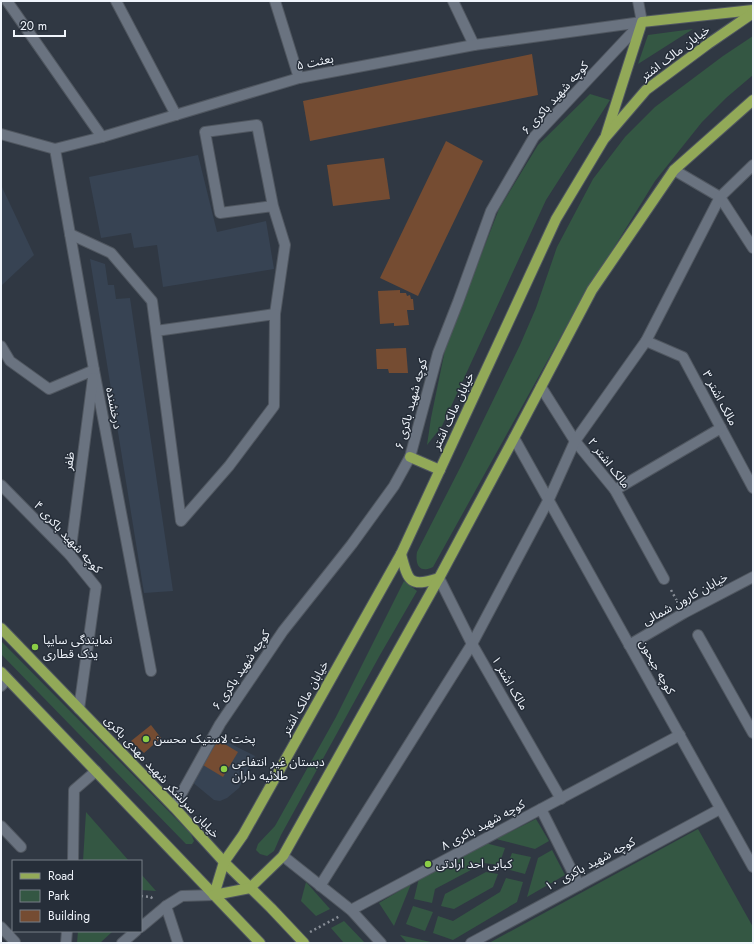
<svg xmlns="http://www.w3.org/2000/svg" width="754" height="944" viewBox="0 0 754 944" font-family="Jost,'Noto Sans Arabic',sans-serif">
	<rect width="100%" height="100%" fill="#303843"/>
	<g fill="#374353">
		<path d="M198 155 217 232 266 221 274 269 163 287 157 245 134 248 131 233 101 238 89 177Z"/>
		<path d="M1 185 34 255 1 286Z"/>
		<path d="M90 259 105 264 108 285H114L116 299 130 298 173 591 144 593Z"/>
		<path d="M217 737 255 756 239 788 227 798 220 801 214 800 191 781Z"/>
	</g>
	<g fill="#345743">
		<path d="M693 29 638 64 648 35Z"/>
		<path d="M753 36V75L726 98 702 122 655 181 575 311 433 567C419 574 415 564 417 552L461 466 520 345 536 308 557 247 593 179 625 137 655 107 723 56Z"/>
		<path d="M590 94 610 100 546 200 442 426 427 445 431 418 446 345 499 209 538 145Z"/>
		<path d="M404 581 417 591 380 655 281 835 274 851 267 856 260 854 256 850 258 844 275 826 336 717Z"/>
		<path d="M1 641 191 834 194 841 192 844H186L1 654Z"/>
		<path d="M86 812 129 861H83Z"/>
		<path d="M536 819 549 841 535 849 496 839Z"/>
		<path d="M698 829 753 927V943H489Z"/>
		<path d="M485 843 505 848 499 865 484 863 435 889 432 903 414 899 419 878Z"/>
		<path d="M552 850 565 875 527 897 538 858Z"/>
		<path d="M512 853 531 857 525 874 506 869Z"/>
		<path d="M486 872 498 874 493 887 454 909 441 906 445 894Z"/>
		<path d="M141 874 156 891 141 890Z"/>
		<path d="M506 878 523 882 517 902 453 940 433 933 438 916 453 921 500 892Z"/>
		<path d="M306 882 330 909 316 916 301 901Z"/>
		<path d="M411 884 394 926 379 903Z"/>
		<path d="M413 906 433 912 425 931 406 924Z"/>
		<path d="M344 921 365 943H344L331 928Z"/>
		<path d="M78 931H113L100 943H77Z"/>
		<path d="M400 935 435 943H407Z"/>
	</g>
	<g fill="#754c32">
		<path d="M532 54 538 95 310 141 303 101Z"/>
		<path d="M446 141 483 161 418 296 380 278Z"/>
		<path d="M384 158 390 199 333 206 327 165Z"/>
		<path d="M400 290V293H406L407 296 410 295 411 299H413L414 310H407L409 325 394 326V323L380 324 378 291Z"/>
		<path d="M406 348 408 373H389L388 369H377L376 349Z"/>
		<path d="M151 725 161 738 144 753 131 741Z"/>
		<path d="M218 740 238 752 223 777 203 765Z"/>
	</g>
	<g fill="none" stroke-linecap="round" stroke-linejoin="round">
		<defs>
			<g id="minor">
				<path d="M7 1 102 137"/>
				<path d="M116 1 176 115"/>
				<path d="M275 1 299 78"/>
				<path d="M453 1 474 45"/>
				<path d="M638 1 642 22"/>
				<path d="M1 134 55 149 102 137 299 78 474 45 642 22"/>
				<path d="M55 149 94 370 151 671"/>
				<path d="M674 170 720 197 753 248"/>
				<path d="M273 206 220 213 205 132 257 125 273 206 285 245 275 314"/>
				<path d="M70 234 111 253 152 301 156 331 181 521 229 466 274 406 275 314 156 331"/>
				<path d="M646 341 683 357 753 488"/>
				<path d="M1 346 10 361 49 389 94 370"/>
				<path d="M541 387 575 441 615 490 664 579"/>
				<path d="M514 438 753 867"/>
				<path d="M1 485 70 555 96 587 79 709"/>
				<path d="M615 490 721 428"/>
				<path d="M70 555 93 378"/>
				<path d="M439 578 472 644 561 799"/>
				<path d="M698 635 753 733"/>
				<path d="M629 645 684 613 753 577"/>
				<path d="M1 686 7 679"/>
				<path d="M174 807 220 724 283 631 352 544 394 486 410 457 438 353 458 302 491 211 534 137 642 22"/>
				<path d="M541 809 579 885"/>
				<path d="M1 826 21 847"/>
				<path d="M283 856 351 910 381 943"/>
				<path d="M73 861 74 790 96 771"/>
				<path d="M320 886 472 644 549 499 575 441 646 341 720 197 753 165"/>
				<path d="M166 906 178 943"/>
				<path d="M351 910 680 735"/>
				<path d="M1 927 15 942"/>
				<path d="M141 927 166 906 182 896 214 895"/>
				<path d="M66 943 67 931"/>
				<path d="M122 943 136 931"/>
				<path d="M471 943 720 809"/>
			</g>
			<g id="major">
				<path d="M606 135 642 22 753 10"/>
				<path d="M410 457 440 470"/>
				<path d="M401 554C408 581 409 588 439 578"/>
				<path d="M1 628 174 807 224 862 271 908 304 943"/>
				<path d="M1 672 260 943"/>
				<path d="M250 888 283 856 439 578 514 438 592 290 674 170 753 100"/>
				<path d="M214 895 224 862 243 835 401 554 556 219 604 139 646 90 708 44 753 13"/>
				<path d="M214 895 250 888"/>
			</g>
		</defs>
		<use href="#minor" stroke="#505760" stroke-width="12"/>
		<use href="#major" stroke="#505760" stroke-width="12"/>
		<g stroke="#888e97" stroke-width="2.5" stroke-dasharray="2 3" stroke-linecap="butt">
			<path d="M671 590 677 601"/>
			<path d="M141 896 151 897 153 900"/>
			<path d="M310 932 340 916"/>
		</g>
		<use href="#minor" stroke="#6a7380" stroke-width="10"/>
		<use href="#major" stroke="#92a958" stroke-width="10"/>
	</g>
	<g fill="#8bce46" stroke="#262e39" stroke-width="1.5">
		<circle cx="35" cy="647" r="4"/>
		<circle cx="146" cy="739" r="4"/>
		<circle cx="224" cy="769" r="4"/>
		<circle cx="428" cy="864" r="4"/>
	</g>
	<g text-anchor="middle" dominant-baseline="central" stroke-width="3" stroke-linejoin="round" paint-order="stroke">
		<g font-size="12" fill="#f0f5fc" stroke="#262e39">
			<text transform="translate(675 53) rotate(-37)">خیابان مالک اشتر</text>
			<text transform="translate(315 62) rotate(-12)">بعثت ۵</text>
			<text transform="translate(555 98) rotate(-48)">کوچه شهید باکری ۶</text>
			<text transform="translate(720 398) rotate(62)">مالک اشتر ۳</text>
			<text transform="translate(411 404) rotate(-75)">کوچه شهید باکری ۶</text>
			<text transform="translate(114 408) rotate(79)">درخشنده</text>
			<text transform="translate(453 411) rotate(-65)">خیابان مالک اشتر</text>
			<text transform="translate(69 461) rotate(-83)">ظفر</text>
			<text transform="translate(609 463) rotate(52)">مالک اشتر ۲</text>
			<text transform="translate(68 537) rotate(47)">کوچه شهید باکری ۴</text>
			<text transform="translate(685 599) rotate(-29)">خیابان کارون شمالی</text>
			<text transform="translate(657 667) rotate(61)">کوچه جیحون</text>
			<text transform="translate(241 670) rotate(-56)">کوچه شهید باکری ۶</text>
			<text transform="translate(510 683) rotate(60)">مالک اشتر ۱</text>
			<text transform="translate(305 698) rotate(-61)">خیابان مالک اشتر</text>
			<text transform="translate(162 777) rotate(47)">خیابان سرلشکر شهید مهدی باکری</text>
			<text transform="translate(483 825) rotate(-28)">کوچه شهید باکری ۸</text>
			<text transform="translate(590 864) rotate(-28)">کوچه شهید باکری ۱۰</text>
		</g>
		<g font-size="12" fill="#f0f5fc" stroke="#262e39" text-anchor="start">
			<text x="43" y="640">نمایندگی سایپا<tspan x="43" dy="14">یدک قطاری</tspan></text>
			<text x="154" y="739">پخت لاستیک محسن</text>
			<text x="232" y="762">دبستان غیر انتفاعی<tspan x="232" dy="14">طلائیه داران</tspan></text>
			<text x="436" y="864">کبابی احد ارادتی</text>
		</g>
	</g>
	<rect width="754" height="944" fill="none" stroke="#f0f5fc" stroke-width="4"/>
	<rect x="12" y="860" width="130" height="72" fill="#262e39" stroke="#777e87"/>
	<rect x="20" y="873" width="20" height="6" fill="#92a958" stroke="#777e87"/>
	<text x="48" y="880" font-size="12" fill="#f0f5fc">Road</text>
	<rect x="20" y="890" width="20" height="12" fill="#345743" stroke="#777e87"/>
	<text x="48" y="900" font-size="12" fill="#f0f5fc">Park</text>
	<rect x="20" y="910" width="20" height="12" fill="#754c32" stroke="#777e87"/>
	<text x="48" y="920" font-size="12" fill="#f0f5fc">Building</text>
	<path d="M14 30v6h51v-6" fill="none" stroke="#f0f5fc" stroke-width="2"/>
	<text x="20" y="30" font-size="12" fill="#f0f5fc" stroke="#262e39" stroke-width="3" paint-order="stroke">20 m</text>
</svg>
